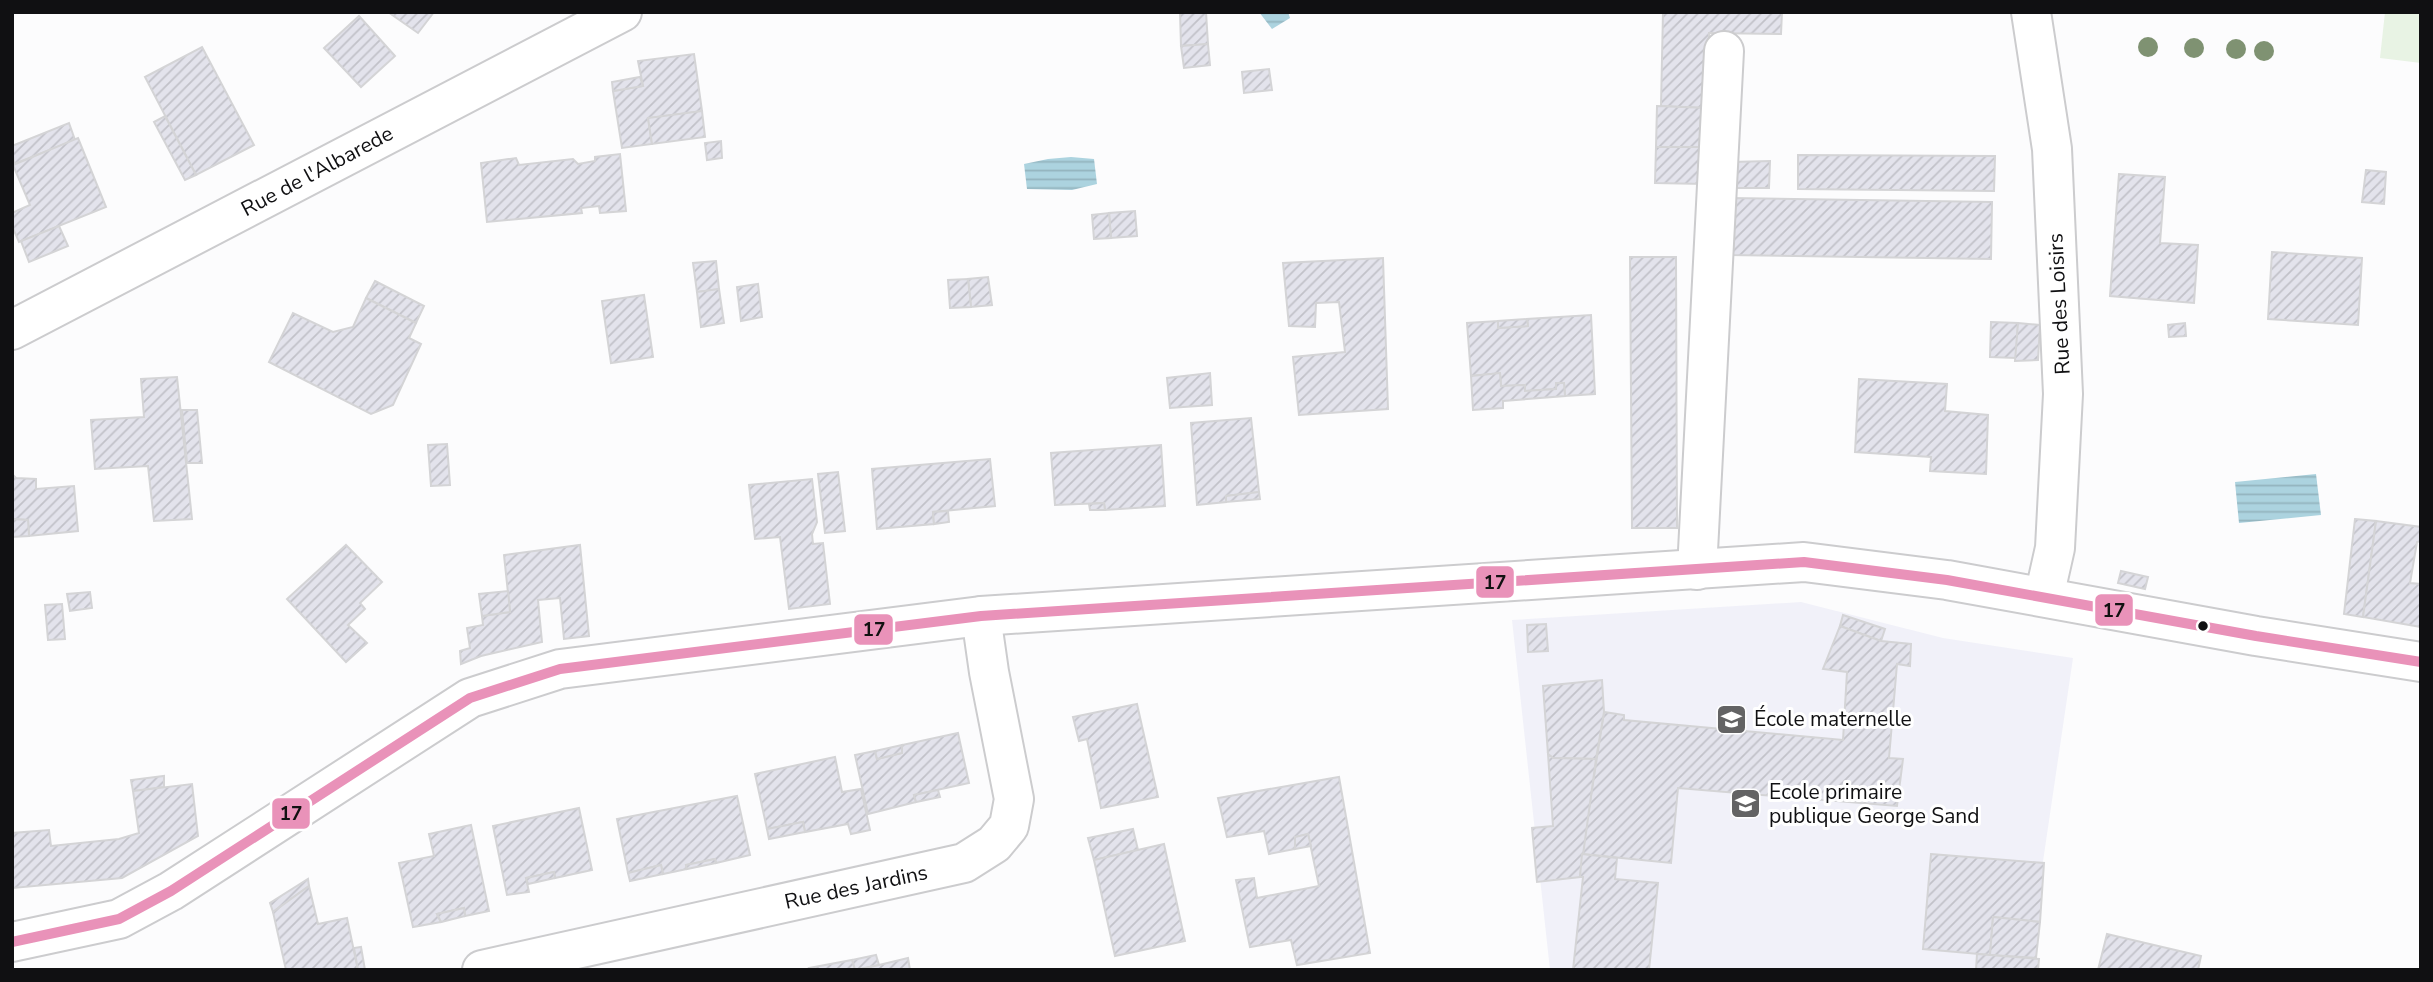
<svg xmlns="http://www.w3.org/2000/svg" width="2433" height="982" viewBox="0 0 2433 982" font-family="'Nunito Sans',sans-serif">
	<defs>
		<pattern id="water-rules" width="6" height="5" patternUnits="userSpaceOnUse" patternTransform="scale(1.75)"><rect width="6" height="5" fill="#acd3df"/><path d="M0 2.5h6" fill="none" stroke="#93b4be"/></pattern>
		<pattern id="building-hatch" width="6" height="6" patternUnits="userSpaceOnUse" patternTransform="scale(1.75)"><rect width="6" height="6" fill="#e3e3ec"/><path d="M-1 1l2-2M0 6l6-6M5 7l2-2" fill="none" stroke="#c2c2c9"/></pattern>
	</defs>
	<rect width="100%" height="100%" fill="#fcfcfd"/>
	<path fill="#f1f1f9" d="M1801 602 1943 638 2073 658 2027 970H1550L1512 620Z"/>
	<path fill="#e8f3e4" d="M2385 12H2421V63L2380 58Z"/>
	<g fill="url(#water-rules)">
		<path d="M1259 12H1288L1290 18 1272 29Z"/>
		<path d="M1071 157 1094 159 1097 184 1072 190 1027 189 1024 164 1048 159Z"/>
		<path d="M2316 474 2321 515 2239 523 2235 482Z"/>
	</g>
	<g fill="url(#building-hatch)" stroke="#d4d4d6" stroke-width="2">
		<path d="M388 12H434L418 33Z"/>
		<path d="M1180 12H1206L1208 44 1181 46Z"/>
		<path d="M1663 12H1782L1781 34 1709 33 1707 108 1661 106Z"/>
		<path d="M359 16 395 56 361 87 324 48Z"/>
		<path d="M1208 44 1210 65 1184 68 1181 46Z"/>
		<path d="M202 47 254 145 196 175 145 77Z"/>
		<path d="M694 54 702 111 648 118 652 144 622 148 613 91 643 86 638 61Z"/>
		<path d="M1269 69 1272 90 1244 93 1242 72Z"/>
		<path d="M640 77 643 86 613 91 612 82Z"/>
		<path d="M1657 106 1707 108 1706 147H1656Z"/>
		<path d="M702 111 705 137 652 144 648 118Z"/>
		<path d="M165 116 196 175 185 180 154 122Z"/>
		<path d="M69 123 75 140 14 164 12 146Z"/>
		<path d="M78 138 106 207 19 242 12 226V213L30 205 13 165Z"/>
		<path d="M721 141 722 158 707 160 705 143Z"/>
		<path d="M1656 147H1706L1705 184 1655 183Z"/>
		<path d="M620 154 626 211 600 213 599 206 581 208 582 213 487 222 481 163 516 158 519 165 573 159 578 164 595 161V157Z"/>
		<path d="M1798 155 1995 156 1994 191 1798 189Z"/>
		<path d="M1770 161 1769 188H1729L1730 162Z"/>
		<path d="M2366 170 2386 172 2384 204 2362 202Z"/>
		<path d="M2119 174 2165 177 2160 243 2198 245 2194 303 2110 296Z"/>
		<path d="M1730 198 1992 202 1991 259 1729 255Z"/>
		<path d="M1135 211 1137 236 1111 238 1109 213Z"/>
		<path d="M1109 213 1111 238 1094 239 1092 215Z"/>
		<path d="M59 226 68 246 29 262 21 241Z"/>
		<path d="M2272 252 2362 258 2358 325 2268 319Z"/>
		<path d="M1630 257H1676L1677 528H1632Z"/>
		<path d="M1383 258 1388 409 1299 415 1293 357 1345 352 1339 302 1316 303 1315 327 1289 326 1283 263Z"/>
		<path d="M716 261 719 289 697 292 693 263Z"/>
		<path d="M988 277 992 305 971 307 968 279Z"/>
		<path d="M968 279 971 307 950 308 948 280Z"/>
		<path d="M375 281 424 306 416 323 366 298Z"/>
		<path d="M758 284 762 317 741 321 737 287Z"/>
		<path d="M719 289 724 323 701 327 697 292Z"/>
		<path d="M644 295 653 357 611 363 602 301Z"/>
		<path d="M366 298 416 323 409 338 421 344 393 405 371 414 269 362 293 313 333 332 353 327Z"/>
		<path d="M1591 315 1595 394 1565 396 1564 383H1556V389L1525 391V385L1501 386 1500 373 1471 376 1467 323 1498 321V328L1528 326 1527 319Z"/>
		<path d="M1527 319 1528 326 1498 328V321Z"/>
		<path d="M1991 322 2018 323 2016 358 1990 357Z"/>
		<path d="M2018 323 2040 325 2038 360 2015 361Z"/>
		<path d="M2185 323 2186 336 2169 337 2168 325Z"/>
		<path d="M1210 373 1212 405 1170 408 1167 378Z"/>
		<path d="M1500 373 1501 386 1525 385V391L1556 389V383H1564L1565 396 1503 401V408L1473 410 1471 376Z"/>
		<path d="M177 377 192 519 154 521 148 466 95 469 91 420 144 417 141 379Z"/>
		<path d="M1859 379 1947 384 1945 411 1988 415 1986 474 1930 471 1931 457 1855 452Z"/>
		<path d="M182 410H197L202 463H187Z"/>
		<path d="M1251 418 1259 492 1226 496V502L1197 505 1191 423Z"/>
		<path d="M447 444 450 485 431 486 428 445Z"/>
		<path d="M1161 445 1165 506 1105 510 1104 503 1055 505 1051 453Z"/>
		<path d="M990 459 995 506 933 512 934 524 877 529 872 469Z"/>
		<path d="M838 472 845 531 825 533 818 474Z"/>
		<path d="M12 474 16 478 36 479V489L74 486 78 531 29 536 28 520 12 519Z"/>
		<path d="M812 479 817 522 812 534 813 544 823 543 830 604 789 609 780 537 755 539 749 485Z"/>
		<path d="M1259 492 1260 499 1226 502V496Z"/>
		<path d="M1104 503 1105 510H1090L1089 504Z"/>
		<path d="M948 511 949 522 934 524 933 512Z"/>
		<path d="M12 519 28 520 29 536 12 537Z"/>
		<path d="M2355 519 2376 521 2363 617 2344 614Z"/>
		<path d="M2376 521 2421 527V541L2417 542 2410 583 2421 584V627L2363 617Z"/>
		<path d="M346 545 382 582 360 603 365 609 348 625 367 643 346 662 287 599Z"/>
		<path d="M580 545 589 636 564 639 560 598 538 600 542 642 481 656 461 664 460 651 470 648 467 628 483 625 482 616 510 612 504 555Z"/>
		<path d="M2121 571 2148 577 2145 589 2118 583Z"/>
		<path d="M508 591 510 612 482 616 479 594Z"/>
		<path d="M90 592 92 608 70 611 67 594Z"/>
		<path d="M62 604 65 639 48 640 45 605Z"/>
		<path d="M1843 615 1885 629 1881 641 1840 626Z"/>
		<path d="M1546 624 1548 651 1528 652 1527 625Z"/>
		<path d="M1840 626 1881 641 1911 644 1910 666 1897 664 1889 758 1903 759 1897 806 1678 788 1671 863 1582 854 1604 712 1624 715V720L1843 740 1847 672 1823 669Z"/>
		<path d="M1602 680 1604 712 1596 759 1553 758 1548 754 1543 686Z"/>
		<path d="M1137 704 1158 797 1101 808 1087 739 1079 741 1073 717Z"/>
		<path d="M958 733 969 783 914 795 916 802 868 814 855 755 875 751 877 759 902 753V745Z"/>
		<path d="M902 745V753L877 759 875 751Z"/>
		<path d="M1548 754 1553 758 1596 759 1580 877 1537 882 1532 828 1553 826Z"/>
		<path d="M835 757 842 792 861 789 870 830 851 834 848 824 805 832 803 822 767 829 755 774Z"/>
		<path d="M164 776V787L133 791 131 780Z"/>
		<path d="M1339 777 1370 953 1297 965 1291 940 1250 947 1236 880 1254 878 1257 898 1319 886 1308 834 1295 837V849L1269 854 1264 831 1227 837 1218 798Z"/>
		<path d="M192 784 198 836 122 878 13 888 12 833 49 830 51 846 119 839 139 833 133 791Z"/>
		<path d="M938 790 940 797 916 802 914 795Z"/>
		<path d="M737 796 750 855 716 863 715 859 686 865 687 869 663 874 661 865 628 873 617 819Z"/>
		<path d="M579 808 592 870 555 878 554 872 526 878 529 892 507 895 493 826Z"/>
		<path d="M803 822 805 832 769 839 767 829Z"/>
		<path d="M471 825 489 911 465 916 464 908 437 914 441 922 413 927 399 863 434 856 429 834Z"/>
		<path d="M1133 829 1138 850 1094 860 1088 838Z"/>
		<path d="M1308 834 1311 846 1295 849V837Z"/>
		<path d="M1164 844 1185 941 1115 956 1094 860Z"/>
		<path d="M1582 854 1617 858 1615 879 1658 883 1649 970H1573L1583 877H1580Z"/>
		<path d="M1931 854 2044 863 2040 922 1993 917 1990 955 1923 949Z"/>
		<path d="M715 859 716 863 687 869 686 865Z"/>
		<path d="M661 865 663 874 630 881 628 873Z"/>
		<path d="M554 872 555 878 528 884 526 878Z"/>
		<path d="M308 879 309 886 273 912 270 903Z"/>
		<path d="M309 886 318 924 347 918 358 970H286L273 912Z"/>
		<path d="M464 908 465 916 441 922 437 914Z"/>
		<path d="M1993 917 2040 922 2036 958 1990 955Z"/>
		<path d="M2107 934 2201 956 2198 970H2098Z"/>
		<path d="M361 947 365 970H358L354 948Z"/>
		<path d="M1977 954 2039 959 2038 970H1976Z"/>
		<path d="M876 955 879 965 855 970 852 960Z"/>
		<path d="M908 958 910 970H857L879 965Z"/>
		<path d="M852 960 855 970H810L809 968Z"/>
	</g>
	<g fill="none" stroke-linecap="round" stroke-linejoin="round">
		<defs>
			<g id="minor">
				<path d="M2031 12 2052 149 2063 394 2055 548 2044 597"/>
				<path d="M12 330 622 12"/>
				<path d="M1697 570 1724 51"/>
				<path d="M12 942 119 919 171 891 470 698 560 669 981 616 1804 562 1947 580 2256 636 2421 662"/>
				<path d="M482 970 964 863 994 844 1009 826 1014 799 989 672 981 616"/>
			</g>
		</defs>
		<use href="#minor" stroke="#ccccce" stroke-width="42"/>
		<use href="#minor" stroke="#fff" stroke-width="38"/>
		<defs>
			<path id="bus-1" d="M12 942 119 919 171 891 470 698 560 669 981 616 1804 562 1947 580 2256 636 2421 662"/>
		</defs>
		<use href="#bus-1" stroke="#fff" stroke-width="16"/>
		<use href="#bus-1" stroke="#e992b9" stroke-width="10"/>
	</g>
	<g fill="#7f9272">
		<circle cx="2148" cy="47" r="10"/>
		<circle cx="2194" cy="48" r="10"/>
		<circle cx="2236" cy="49" r="10"/>
		<circle cx="2264" cy="51" r="10"/>
	</g>
	<defs>
		<symbol id="school-square" viewBox="-11 -11 22 22"><rect x="-9" y="-9" width="18" height="18" rx="4" fill="#636364" stroke="#fff"/><path d="M0-5L7-2L0 1L-7-2ZM-4 1L0 2.5L4 1V4Q0 6-4 4Z" fill="#fff"/></symbol>
	</defs>
	<g fill-rule="evenodd">
		<use href="#school-square" x="1714" y="702" width="35" height="35"/>
		<use href="#school-square" x="1728" y="786" width="35" height="35"/>
	</g>
	<circle fill="#101012" stroke="#fff" stroke-width="2.5" cx="2203" cy="626" r="6"/>
	<g text-anchor="middle" dominant-baseline="central" stroke-width="6" stroke-linejoin="round" paint-order="stroke">
		<g font-size="21" fill="#101012" stroke="#fff">
			<text transform="translate(317 171) rotate(-28)">Rue de l'Albarede</text>
			<text transform="translate(2059 304) rotate(-93)">Rue des Loisirs</text>
			<text transform="translate(856 887) rotate(-12)">Rue des Jardins</text>
		</g>
		<g font-size="21" fill="#101012" stroke="#fff" text-anchor="start">
			<text x="1754" y="719">École maternelle</text>
			<text x="1769" y="792">Ecole primaire<tspan x="1769" dy="24">publique George Sand</tspan></text>
		</g>
	</g>
	<g stroke="#fff" stroke-width="2.5">
		<rect x="1475" y="565" width="40" height="34" rx="7" fill="#e992b9"/>
		<rect x="2094" y="593" width="40" height="34" rx="7" fill="#e992b9"/>
		<rect x="853" y="613" width="41" height="33" rx="7" fill="#e992b9"/>
		<rect x="271" y="797" width="40" height="33" rx="7" fill="#e992b9"/>
	</g>
	<g font-size="19" text-anchor="middle" font-weight="bold" fill="#111">
		<text x="1495" y="589">17</text>
		<text x="2114" y="617">17</text>
		<text x="874" y="636">17</text>
		<text x="291" y="820">17</text>
	</g>
	<rect width="2433" height="982" fill="none" stroke="#101012" stroke-width="28"/>
</svg>
